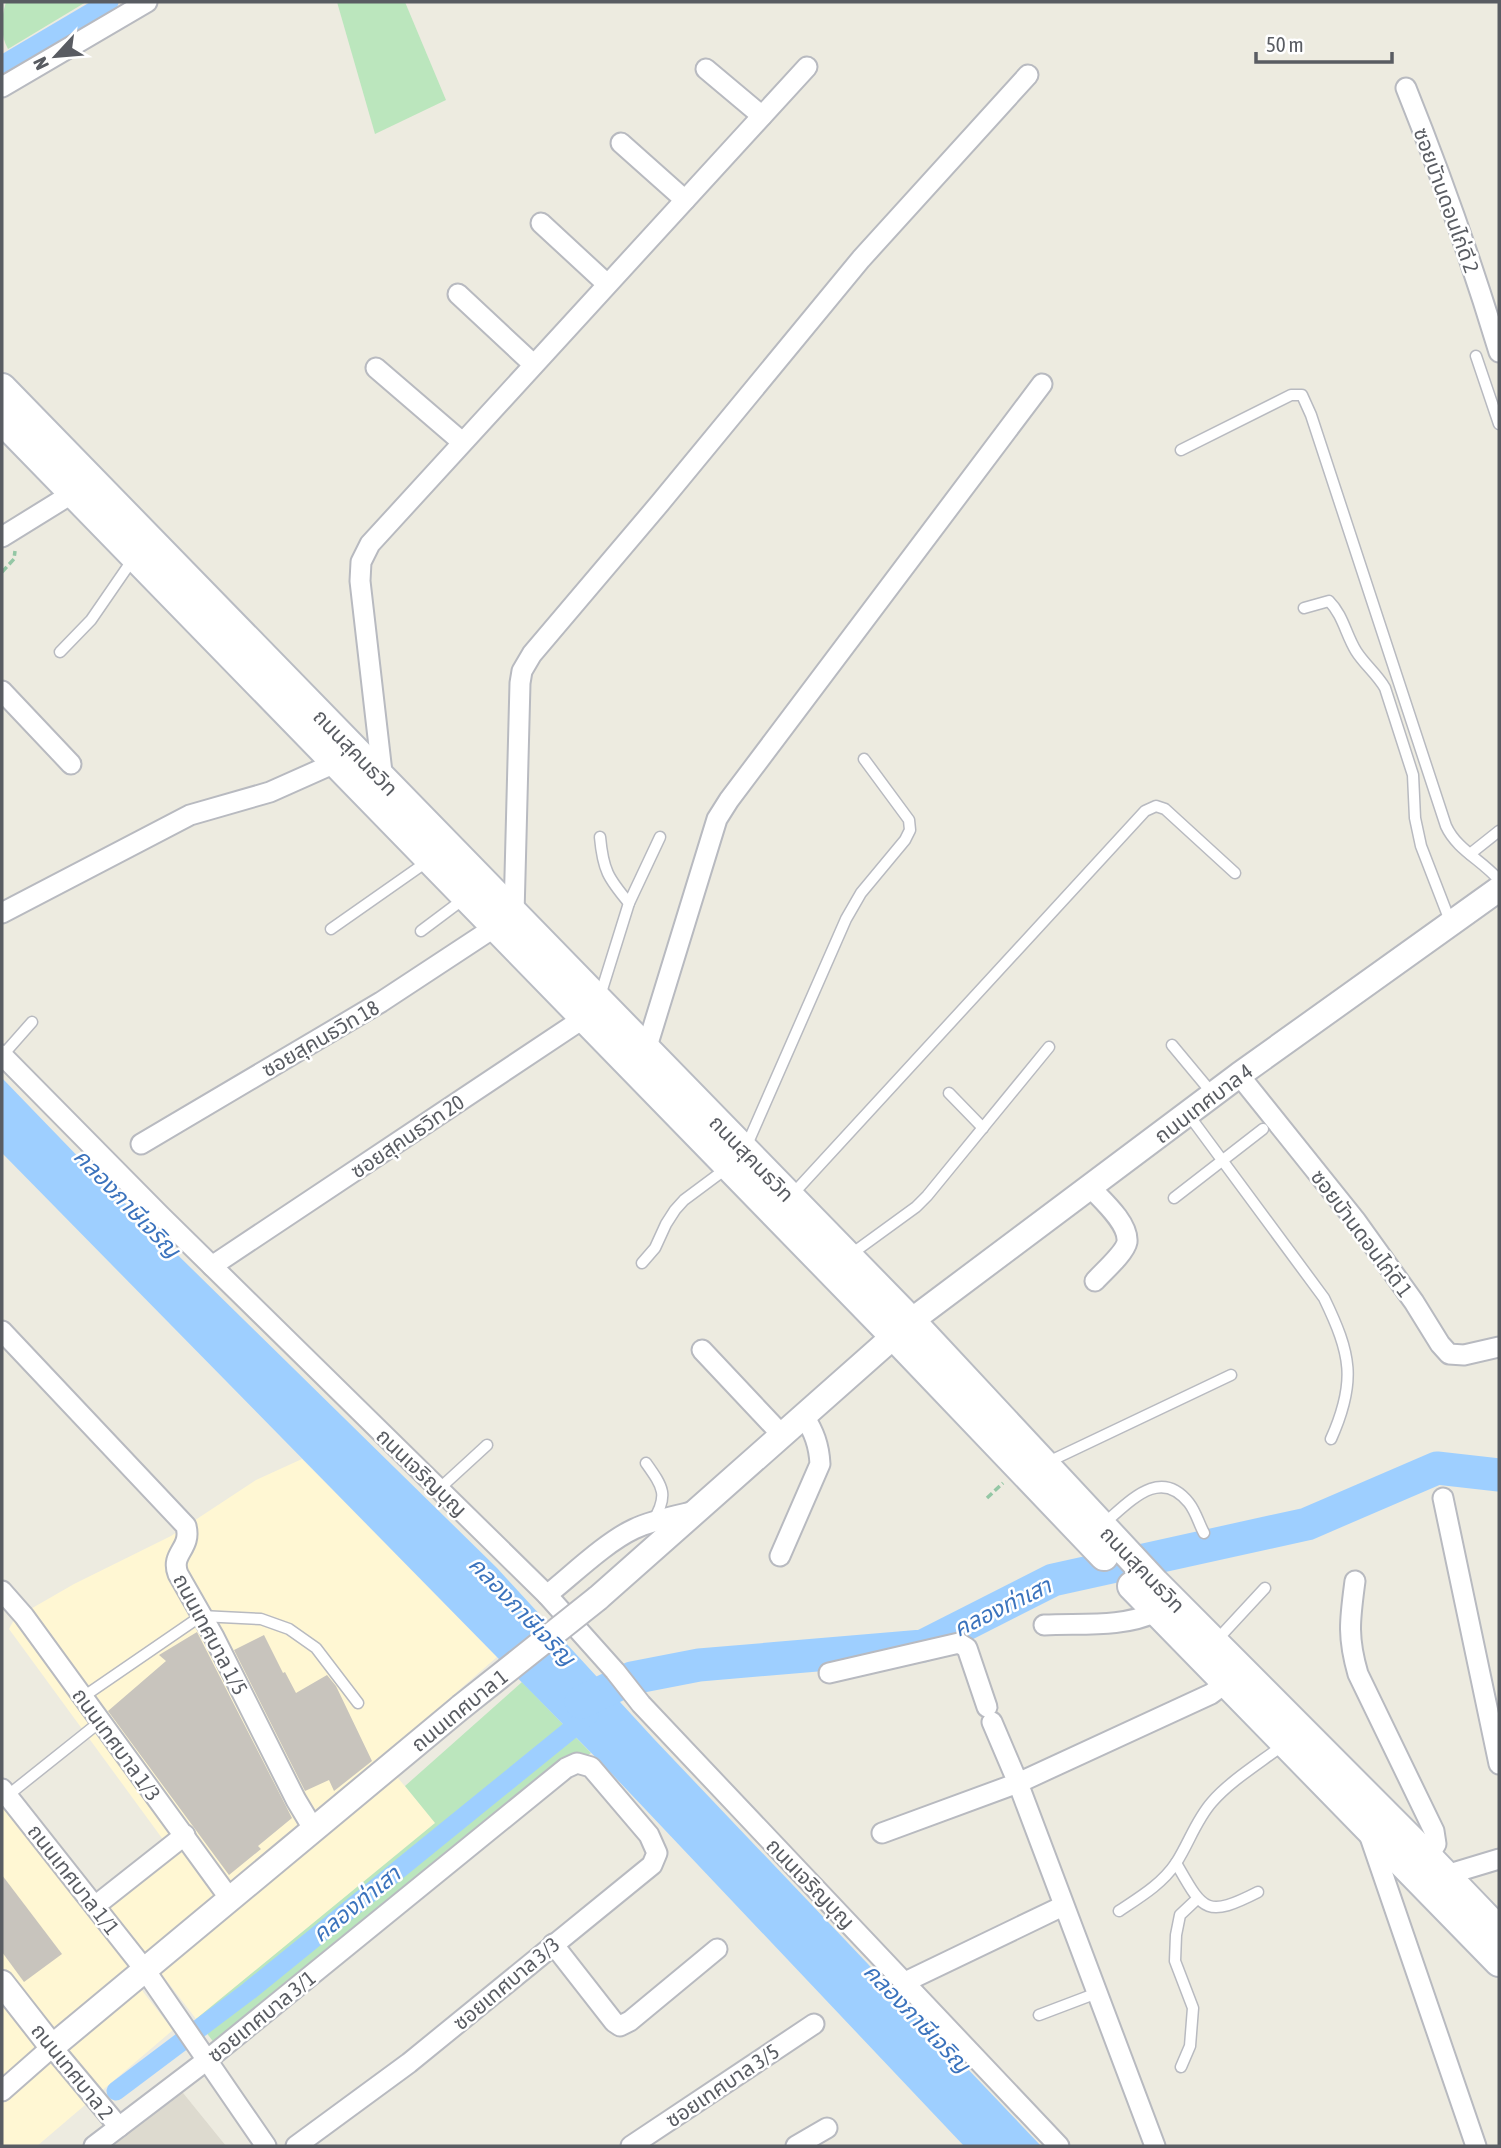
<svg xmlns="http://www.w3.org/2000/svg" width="1501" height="2148" viewBox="0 0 1501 2148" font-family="'Asap Condensed','Noto Sans Thai',sans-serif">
	<rect width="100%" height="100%" fill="#edebe0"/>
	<path fill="#fff7d3" d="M302 1459 497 1657 381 1758 436 1823 196 2019 147 1955 130 1971 144 1993 173 2030 37 2146H2V1798L86 1905 167 1845 9 1629 15 1618 74 1584 171 1536 256 1480Z"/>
	<path fill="#dddacf" d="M179 2088 226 2146H108Z"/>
	<g fill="#bbe6bd">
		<path d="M6 2H86L8 49C0 35 1 18 6 2Z"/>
		<path d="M337 2H405L446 100 375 134Z"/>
		<path d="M522 1682 591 1753 215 2044 196 2019 435 1823 405 1786Z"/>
	</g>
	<path fill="#9ecfff" d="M2 1078 89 1168 497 1568 654 1739 1041 2146H964L611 1773 2 1153Z"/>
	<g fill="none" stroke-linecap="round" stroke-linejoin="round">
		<g stroke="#9ecfff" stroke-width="19">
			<path d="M2 65 109 2"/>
			<path d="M116 2091 249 1991 589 1715"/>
		</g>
		<path stroke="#9ecfff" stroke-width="33" d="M581 1702 632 1678 699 1665 923 1646 1053 1580 1307 1524 1437 1468 1499 1475"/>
	</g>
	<g fill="#c8c4bd">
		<path d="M197 1632 292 1818 258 1846 261 1849 229 1875 108 1711 166 1661 159 1655Z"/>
		<path d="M264 1635 283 1673 285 1672 296 1693 327 1675 336 1686 372 1761 334 1791 329 1780 305 1791 234 1650Z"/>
		<path d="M2 1875 62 1954 24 1982 2 1952Z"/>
	</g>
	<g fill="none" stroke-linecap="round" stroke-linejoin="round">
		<defs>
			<g id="service">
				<path d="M1476 356 1499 424"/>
				<path d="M1181 450 1291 395H1302L1311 415 1446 826C1457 850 1482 860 1499 880"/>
				<path d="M1304 608 1329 601C1343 615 1346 635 1356 651 1364 664 1377 674 1385 688L1413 775 1415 818 1421 846 1450 921"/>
				<path d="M60 652 91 620 133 559"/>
				<path d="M600 837C603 870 608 878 629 903"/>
				<path d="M1470 854 1499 831"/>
				<path d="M331 929 428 861"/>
				<path d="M421 931 465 898"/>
				<path d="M600 996 629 903 660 837"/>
				<path d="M1172 1045 1212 1093"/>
				<path d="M2 1056 32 1022"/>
				<path d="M949 1093 983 1128"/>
				<path d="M1188 1114 1324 1298C1351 1354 1357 1381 1331 1439"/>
				<path d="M746 1147 846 919 861 893 905 840 910 830 909 820 864 759"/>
				<path d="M791 1196 1145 811 1156 806 1165 809 1235 873"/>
				<path d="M1174 1198 1263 1129"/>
				<path d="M850 1255 916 1207 927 1196 1049 1047"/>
				<path d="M642 1263 655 1248 666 1224 675 1210 684 1200 727 1168"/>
				<path d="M1048 1462 1231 1375"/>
				<path d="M646 1463C663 1487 669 1495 653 1521"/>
				<path d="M439 1489 487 1445"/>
				<path d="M1102 1525C1128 1504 1159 1465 1189 1503 1196 1512 1199 1524 1204 1533"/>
				<path d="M1215 1642 1265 1588"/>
				<path d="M83 1697 201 1616 261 1619 289 1629 316 1648 358 1703"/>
				<path d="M7 1796 101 1721"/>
				<path d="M1176 1863C1203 1910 1205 1919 1258 1892"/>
				<path d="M1119 1911C1140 1897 1162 1884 1176 1863 1189 1843 1196 1820 1212 1802 1230 1781 1261 1762 1283 1745"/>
				<path d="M1039 2015 1097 1993"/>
				<path d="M1181 2067 1190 2046 1193 2008 1175 1961 1176 1935 1180 1915 1197 1899"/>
			</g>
			<g id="minor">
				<path d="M706 69 762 116"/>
				<path d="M2 87 147 2"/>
				<path d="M1406 88C1441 175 1472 263 1499 352"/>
				<path d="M621 143 685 200"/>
				<path d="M541 223 607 284"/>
				<path d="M458 294 533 364"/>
				<path d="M376 368 462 442"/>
				<path d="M2 537 73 493"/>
				<path d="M2 691 71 764"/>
				<path d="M383 781 360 581 361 562 370 544 807 67"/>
				<path d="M2 913 190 815 270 792 335 763"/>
				<path d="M514 914 520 683 522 671 532 654 660 503 861 259 1028 75"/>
				<path d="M646 1050 717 819 729 800 1042 384"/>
				<path d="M2 1055 160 1215 547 1595 615 1671 641 1704 1059 2146"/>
				<path d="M1239 1075 1356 1221 1414 1302 1440 1344 1449 1354 1464 1355 1499 1347"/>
				<path d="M141 1144 381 1002 495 927"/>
				<path d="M1090 1187C1101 1199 1129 1223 1127 1242 1125 1253 1102 1273 1095 1281"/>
				<path d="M212 1266 584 1018 591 1010"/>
				<path d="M2 1331 186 1526C192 1549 170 1553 178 1574L214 1637 296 1800 314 1830"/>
				<path d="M702 1350 782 1435"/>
				<path d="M1443 1498 1499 1764"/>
				<path d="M780 1556 820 1464C819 1445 814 1432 804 1416"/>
				<path d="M1355 1581C1350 1619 1347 1636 1358 1674L1434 1831 1436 1844 1428 1857 1420 1863"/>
				<path d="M2 1591 24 1616 230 1899"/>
				<path d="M547 1595C572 1575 606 1542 634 1529 653 1520 675 1516 696 1511"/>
				<path d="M1044 1625C1081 1623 1122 1628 1156 1612"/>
				<path d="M829 1673 959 1643 967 1648 987 1707"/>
				<path d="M2 1789 145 1970 266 2146"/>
				<path d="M882 1833 1018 1783 992 1722"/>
				<path d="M1369 1834 1476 2146"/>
				<path d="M1446 1875 1499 1859"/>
				<path d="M95 1906 185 1835"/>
				<path d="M553 1944 614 2022 620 2026 630 2021 717 1949"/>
				<path d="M905 1982 1063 1906"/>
				<path d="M2 2091 52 2047 119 2127"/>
				<path d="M94 2146 207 2060 566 1768 577 1763 591 1767 649 1835 657 1853 652 1865 409 2063 296 2146"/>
				<path d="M631 2146 814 2024"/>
				<path d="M796 2146 827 2128"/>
				<path d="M1155 2146 1018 1783 1211 1694 1236 1675"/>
			</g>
			<g id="tertiary">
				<path d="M598 1598 911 1321 1239 1075 1499 889"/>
				<path d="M2 1983 52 2047 461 1707"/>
			</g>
			<g id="secondary">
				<path d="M2 388 911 1321 1155 1583 1428 1857 1499 1931"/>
				<path d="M2 420 894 1336 1104 1556"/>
				<path d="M1132 1586 1499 1962"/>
			</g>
		</defs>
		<use href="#service" stroke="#b8bac0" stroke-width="13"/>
		<use href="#minor" stroke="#b8bac0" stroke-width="23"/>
		<use href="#tertiary" stroke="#b8bac0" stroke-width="28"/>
		<use href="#secondary" stroke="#b9bcc3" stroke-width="32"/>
		<g stroke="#94c7a5" stroke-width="3.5" stroke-dasharray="7 3.5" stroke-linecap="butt">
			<path d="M2 572 14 559 15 551"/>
			<path d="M987 1498 1003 1483"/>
		</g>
		<use href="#service" stroke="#fff" stroke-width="10"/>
		<use href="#minor" stroke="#fff" stroke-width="19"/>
		<use href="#tertiary" stroke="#fff" stroke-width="24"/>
		<use href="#secondary" stroke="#fff" stroke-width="28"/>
		<defs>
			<path id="tertiary-bridge" d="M461 1707 598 1598"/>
		</defs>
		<use href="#tertiary-bridge" stroke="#b8bac0" stroke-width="28" stroke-linecap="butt"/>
		<use href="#tertiary-bridge" stroke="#fff" stroke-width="24"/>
	</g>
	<g text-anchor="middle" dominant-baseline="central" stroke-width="5" stroke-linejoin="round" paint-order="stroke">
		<g font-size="21" fill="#595c62" stroke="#fff">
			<text transform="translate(1447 200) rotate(70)">ซอยบัานดอนไก่ดี 2</text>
			<text transform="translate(356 752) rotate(46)">ถนนสุคนธวิท</text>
			<text transform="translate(320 1038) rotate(-30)">ซอยสุคนธวิท 18</text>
			<text transform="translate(1203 1103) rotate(-37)">ถนนเทศบาล 4</text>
			<text transform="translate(407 1136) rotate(-34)">ซอยสุคนธวิท 20</text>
			<text transform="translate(752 1158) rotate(46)">ถนนสุคนธวิท</text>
			<text transform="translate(1362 1233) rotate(53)">ซอยบัานดอนไก่ดี 1</text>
			<text transform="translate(422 1472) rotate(44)">ถนนเจริญบุญ</text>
			<text transform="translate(1143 1569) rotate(46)">ถนนสุคนธวิท</text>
			<text transform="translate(211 1634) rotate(62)">ถนนเทศบาล 1/5</text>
			<text transform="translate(459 1710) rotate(-39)">ถนนเทศบาล 1</text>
			<text transform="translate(117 1744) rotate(54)">ถนนเทศบาล 1/3</text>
			<text transform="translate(74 1879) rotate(52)">ถนนเทศบาล 1/1</text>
			<text transform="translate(811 1883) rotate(46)">ถนนเจริญบุญ</text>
			<text transform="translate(506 1983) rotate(-40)">ซอยเทศบาล 3/3</text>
			<text transform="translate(261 2016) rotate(-39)">ซอยเทศบาล 3/1</text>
			<text transform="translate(73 2071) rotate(51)">ถนนเทศบาล 2</text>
			<text transform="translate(722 2085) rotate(-34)">ซอยเทศบาล 3/5</text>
		</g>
		<g font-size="23" font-style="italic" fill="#3b73bd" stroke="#fff">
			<text transform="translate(127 1203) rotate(46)">คลองภาษีเจริญ</text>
			<text transform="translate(1002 1607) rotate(-26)">คลองท่าเสา</text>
			<text transform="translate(522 1611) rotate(46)">คลองภาษีเจริญ</text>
			<text transform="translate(356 1904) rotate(-39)">คลองท่าเสา</text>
			<text transform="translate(917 2018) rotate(46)">คลองภาษีเจริญ</text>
		</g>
	</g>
	<rect width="1501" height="2148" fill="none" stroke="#595c62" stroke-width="7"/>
	<g transform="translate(56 56) rotate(244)" stroke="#ffffff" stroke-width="5" paint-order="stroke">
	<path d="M0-5L12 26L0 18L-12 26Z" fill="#595c62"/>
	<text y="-10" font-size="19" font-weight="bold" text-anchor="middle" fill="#595c62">N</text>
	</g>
	<path d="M1256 52v10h136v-10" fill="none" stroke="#595c62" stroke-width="3.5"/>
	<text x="1266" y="52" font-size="21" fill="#595c62" stroke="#ffffff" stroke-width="5" paint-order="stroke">50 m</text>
</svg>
